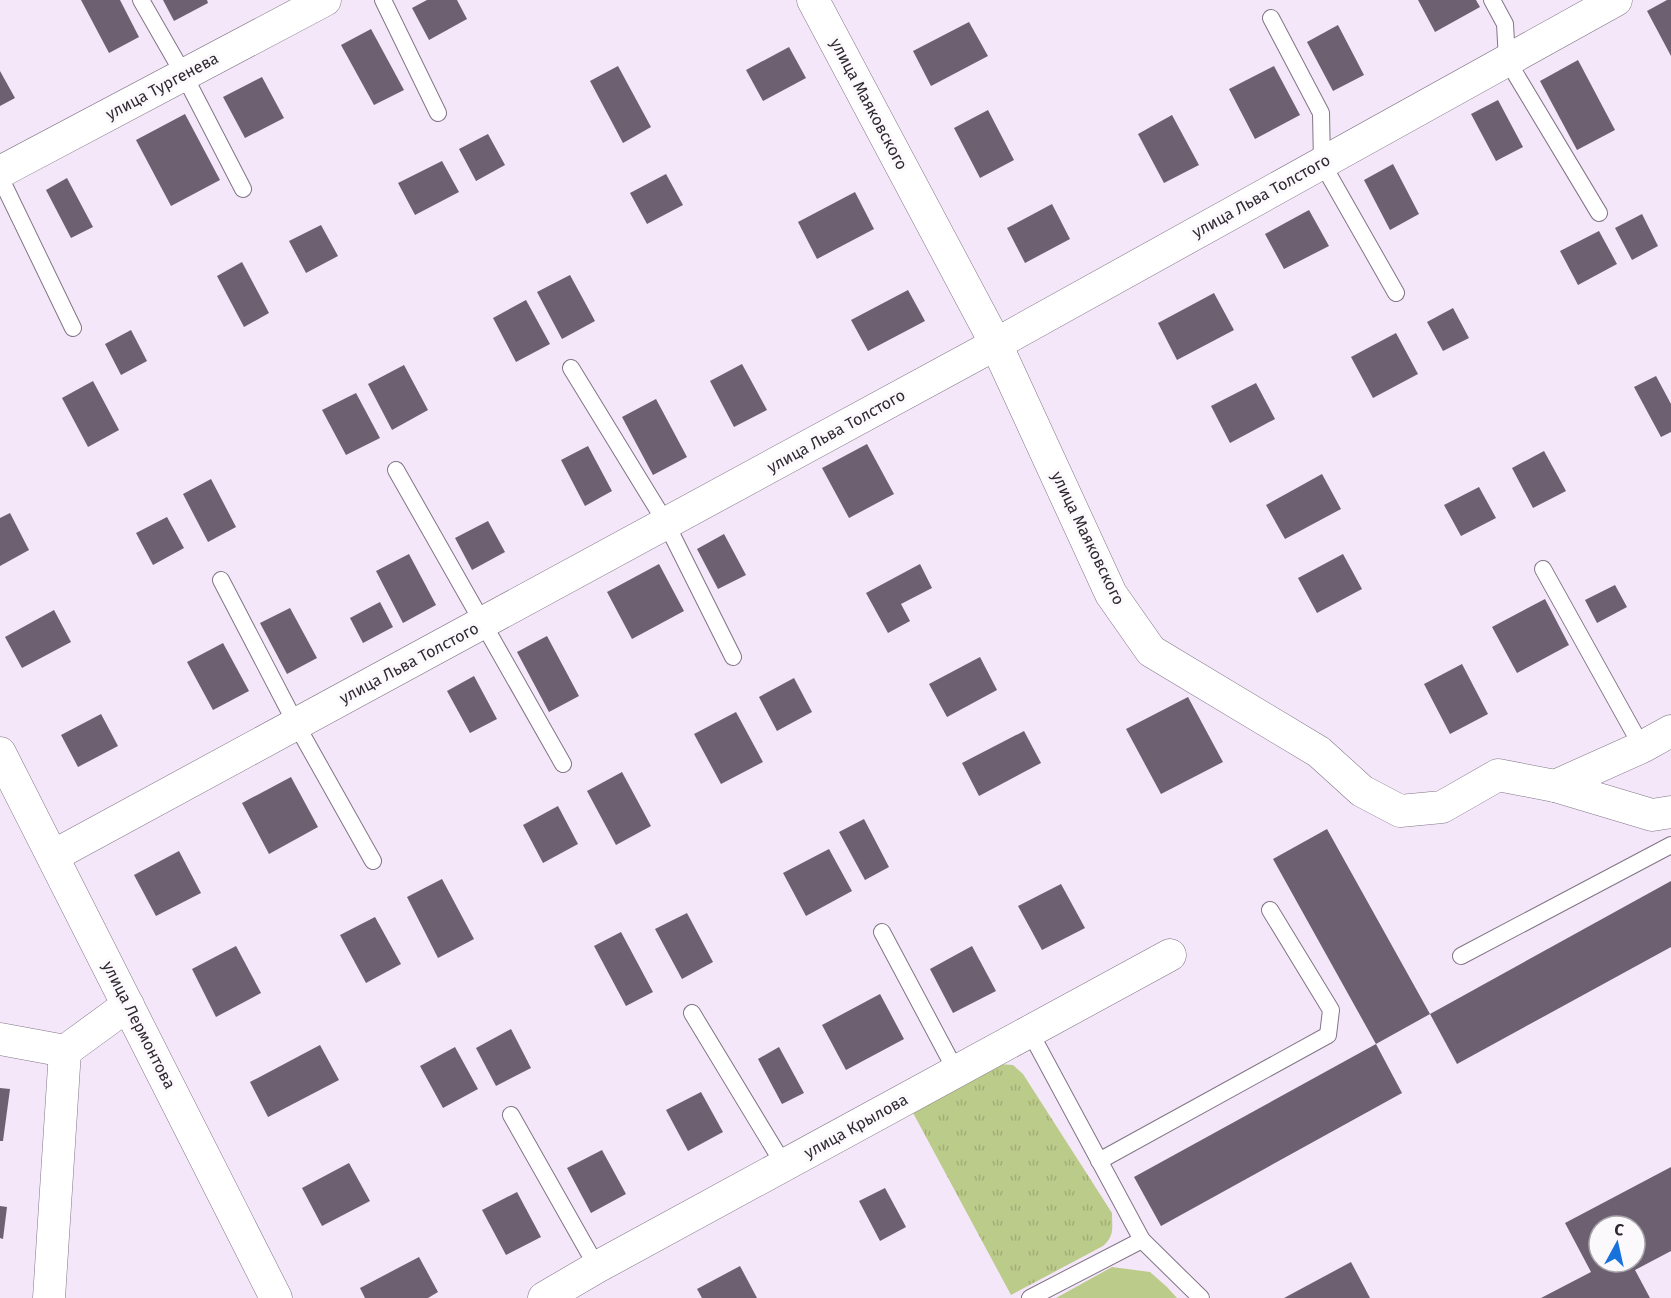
<svg xmlns="http://www.w3.org/2000/svg" width="1671" height="1298" viewBox="0 0 1671 1298" font-family="'Fira Sans',sans-serif">
	<defs>
		<pattern id="grass-tufts" width="24" height="20" patternUnits="userSpaceOnUse" patternTransform="scale(1.5)"><rect width="24" height="20" fill="#bbcb89"/><path d="M3 7l-1-3M5 7V3M7 7l1-3M15 17l-1-3M17 17v-4M19 17l1-3" fill="none" stroke="#a1ae77"/></pattern>
	</defs>
	<rect width="100%" height="100%" fill="#f5e7fa"/>
	<path fill="url(#grass-tufts)" d="M997 1064 1013 1065 1023 1074 1112 1213C1112 1227 1115 1236 1103 1246L1011 1295 912 1111Z"/>
	<path fill="#bbcb89" d="M1112 1267 1150 1272 1167 1287 1177 1298H1056Z"/>
	<g fill="#6c6071" fill-rule="evenodd">
		<path d="M81 0H120L139 37 109 53Z"/>
		<path d="M163 0H207L208 3 174 21Z"/>
		<path d="M427 0H457L467 19 429 40 412 8Z"/>
		<path d="M1418 0H1476L1480 7 1435 32Z"/>
		<path d="M1667 0H1671V56L1647 11Z"/>
		<path d="M969 22 988 56 931 86 913 51Z"/>
		<path d="M1338 25 1364 75 1333 91 1307 42Z"/>
		<path d="M371 29 404 90 374 105 341 45Z"/>
		<path d="M789 47 806 78 763 101 746 70Z"/>
		<path d="M1578 60 1615 130 1577 150 1540 81Z"/>
		<path d="M618 66 651 127 623 143 590 81Z"/>
		<path d="M1274 66 1300 115 1255 139 1229 89Z"/>
		<path d="M0 71 15 98 0 106Z"/>
		<path d="M262 77 284 118 245 138 223 97Z"/>
		<path d="M1498 100 1523 147 1496 161 1471 114Z"/>
		<path d="M988 110 1014 160 980 178 954 128Z"/>
		<path d="M185 114 220 180 171 206 136 140Z"/>
		<path d="M1172 115 1199 165 1164 183 1138 134Z"/>
		<path d="M488 134 505 165 476 181 459 149Z"/>
		<path d="M442 161 459 192 415 215 398 183Z"/>
		<path d="M1393 164 1419 214 1390 230 1364 180Z"/>
		<path d="M666 174 683 205 647 224 630 193Z"/>
		<path d="M67 178 93 227 71 238 46 190Z"/>
		<path d="M855 192 874 229 817 259 798 222Z"/>
		<path d="M1052 204 1070 239 1025 263 1007 228Z"/>
		<path d="M1309 210 1329 246 1284 269 1265 234Z"/>
		<path d="M1642 214 1658 246 1632 260 1615 228Z"/>
		<path d="M321 225 338 256 306 273 289 241Z"/>
		<path d="M1599 231 1617 264 1578 285 1560 251Z"/>
		<path d="M242 262 269 313 244 327 217 276Z"/>
		<path d="M570 275 595 321 562 339 537 292Z"/>
		<path d="M908 290 925 321 868 351 851 320Z"/>
		<path d="M1214 293 1234 330 1177 360 1158 323Z"/>
		<path d="M526 300 550 344 516 362 493 318Z"/>
		<path d="M1453 308 1469 338 1443 351 1427 322Z"/>
		<path d="M131 330 147 361 121 375 105 344Z"/>
		<path d="M1396 333 1418 374 1373 398 1351 357Z"/>
		<path d="M742 364 767 410 734 427 710 381Z"/>
		<path d="M404 365 428 410 392 430 368 384Z"/>
		<path d="M1656 376 1671 404V432L1661 437 1634 387Z"/>
		<path d="M93 381 119 430 88 447 62 398Z"/>
		<path d="M1256 383 1275 419 1230 443 1211 406Z"/>
		<path d="M356 393 380 438 346 455 322 410Z"/>
		<path d="M656 399 687 457 653 475 622 417Z"/>
		<path d="M867 444 894 494 849 518 822 468Z"/>
		<path d="M588 446 612 491 585 506 561 460Z"/>
		<path d="M1544 451 1566 491 1533 508 1512 468Z"/>
		<path d="M1322 474 1341 509 1285 539 1266 505Z"/>
		<path d="M211 479 236 527 208 542 183 494Z"/>
		<path d="M1479 487 1496 518 1461 536 1444 505Z"/>
		<path d="M10 513 29 550 0 566V518Z"/>
		<path d="M167 517 184 548 153 565 136 533Z"/>
		<path d="M488 521 505 552 472 570 455 538Z"/>
		<path d="M724 534 746 575 718 589 697 549Z"/>
		<path d="M409 554 436 605 403 623 376 571Z"/>
		<path d="M1343 554 1362 589 1317 613 1298 578Z"/>
		<path d="M659 564 684 611 632 639 607 592Z"/>
		<path d="M920 564 932 588 901 604 910 621 888 633 866 593Z"/>
		<path d="M1615 585 1627 607 1597 623 1585 600Z"/>
		<path d="M1545 599 1569 645 1517 673 1492 627Z"/>
		<path d="M380 602 393 627 363 643 350 618Z"/>
		<path d="M290 608 317 658 287 674 260 623Z"/>
		<path d="M54 610 71 642 22 668 5 637Z"/>
		<path d="M547 636 579 696 549 712 517 652Z"/>
		<path d="M223 643 249 691 213 710 187 662Z"/>
		<path d="M980 657 997 690 947 717 929 684Z"/>
		<path d="M1462 664 1488 714 1450 734 1424 684Z"/>
		<path d="M474 676 497 719 470 733 447 691Z"/>
		<path d="M794 678 812 712 777 731 759 697Z"/>
		<path d="M1188 697 1223 762 1161 794 1126 729Z"/>
		<path d="M736 712 763 762 721 784 694 734Z"/>
		<path d="M101 714 118 746 78 767 61 735Z"/>
		<path d="M1024 731 1041 763 979 796 962 763Z"/>
		<path d="M622 772 651 826 616 845 587 791Z"/>
		<path d="M291 777 318 827 269 854 242 803Z"/>
		<path d="M558 806 578 844 543 863 523 825Z"/>
		<path d="M864 819 889 867 865 880 839 832Z"/>
		<path d="M1327 829 1430 1014 1376 1044 1402 1093 1161 1226 1134 1177 1376 1044 1273 859Z"/>
		<path d="M829 849 852 891 806 916 783 873Z"/>
		<path d="M179 851 201 893 156 916 134 875Z"/>
		<path d="M442 879 474 939 438 958 407 897Z"/>
		<path d="M1671 881V947L1457 1064 1430 1014Z"/>
		<path d="M1061 884 1085 928 1042 950 1018 906Z"/>
		<path d="M687 913 713 962 682 979 655 929Z"/>
		<path d="M375 917 401 964 366 983 340 935Z"/>
		<path d="M621 932 653 992 626 1006 594 946Z"/>
		<path d="M236 946 261 993 216 1017 192 969Z"/>
		<path d="M972 946 996 991 953 1013 930 969Z"/>
		<path d="M880 994 904 1039 846 1070 822 1025Z"/>
		<path d="M511 1029 531 1068 496 1086 476 1048Z"/>
		<path d="M320 1045 339 1080 268 1117 250 1082Z"/>
		<path d="M455 1047 478 1089 443 1108 420 1066Z"/>
		<path d="M779 1047 804 1093 782 1104 758 1059Z"/>
		<path d="M0 1088 10 1089 3 1141H0Z"/>
		<path d="M701 1092 723 1132 688 1151 666 1110Z"/>
		<path d="M602 1150 626 1194 591 1213 567 1168Z"/>
		<path d="M349 1163 370 1201 322 1226 302 1188Z"/>
		<path d="M1671 1167V1251L1635 1270 1650 1298H1541L1591 1272 1565 1223ZM1599 1226H1635V1262H1599Z"/>
		<path d="M885 1188 906 1227 880 1241 859 1201Z"/>
		<path d="M517 1192 541 1237 506 1255 482 1210Z"/>
		<path d="M0 1206 7 1207 3 1239 0 1238Z"/>
		<path d="M419 1257 438 1292 428 1298H365L360 1288Z"/>
		<path d="M1351 1262 1370 1298H1284Z"/>
		<path d="M740 1266 757 1298H702L697 1289Z"/>
	</g>
	<g fill="none" stroke-linecap="round" stroke-linejoin="round">
		<defs>
			<g id="lane">
				<path d="M141 0 184 75 243 189"/>
				<path d="M383 0 438 113"/>
				<path d="M1492 0 1505 24 1507 60 1599 213"/>
				<path d="M1271 18 1321 113 1322 163 1396 293"/>
				<path d="M0 177 73 328"/>
				<path d="M571 368 666 523 733 657"/>
				<path d="M396 470 563 764"/>
				<path d="M1543 569 1642 747"/>
				<path d="M221 580 296 724 373 861"/>
				<path d="M882 932 956 1071"/>
				<path d="M1461 956 1671 845"/>
				<path d="M692 1013 784 1165"/>
				<path d="M1030 1032 1142 1240 1201 1298"/>
				<path d="M511 1115 597 1267"/>
				<path d="M1099 1161 1328 1035 1331 1010 1270 910"/>
				<path d="M1030 1298 1142 1240"/>
			</g>
			<g id="street">
				<path d="M813 0 996 344 1111 594 1151 651 1319 752 1362 791 1400 811 1442 807 1498 775 1555 786 1652 815 1671 812"/>
				<path d="M0 172 325 0"/>
				<path d="M0 753 276 1298"/>
				<path d="M1555 786 1642 747 1671 731"/>
				<path d="M53 856 996 344 1616 0"/>
				<path d="M0 1039 65 1051 128 1005"/>
				<path d="M49 1298 65 1051"/>
				<path d="M544 1298 597 1267 1170 955"/>
			</g>
		</defs>
		<use href="#lane" stroke="#817586" stroke-width="18"/>
		<use href="#street" stroke="#817586" stroke-width="33"/>
		<use href="#lane" stroke="#fff" stroke-width="16"/>
		<use href="#street" stroke="#fff" stroke-width="32"/>
	</g>
	<g text-anchor="middle" dominant-baseline="central" stroke-width="6" stroke-linejoin="round" paint-order="stroke">
		<g font-size="16" fill="#2f2a31" stroke="#fbf9fc">
			<text transform="translate(162 86) rotate(-28)">улица Тургенева</text>
			<text transform="translate(869 104) rotate(62)">улица Маяковского</text>
			<text transform="translate(1261 196) rotate(-29)">улица Льва Толстого</text>
			<text transform="translate(836 431) rotate(-29)">улица Льва Толстого</text>
			<text transform="translate(1088 538) rotate(64)">улица Маяковского</text>
			<text transform="translate(409 663) rotate(-28)">улица Льва Толстого</text>
			<text transform="translate(139 1025) rotate(63)">улица Лермонтова</text>
			<text transform="translate(856 1126) rotate(-29)">улица Крылова</text>
		</g>
	</g>
	<g transform="translate(1617 1244) rotate(8)"><circle r="28" fill="#fbf9fc" stroke="#a9a6ab" stroke-width="1.5"/>
	<path d="M0-4.5L10 22L0 15L-10 22Z" fill="#1872db"/>
	<text y="-9" font-size="16" font-weight="bold" text-anchor="middle" fill="#2f2a31">С</text>
	</g>
</svg>
